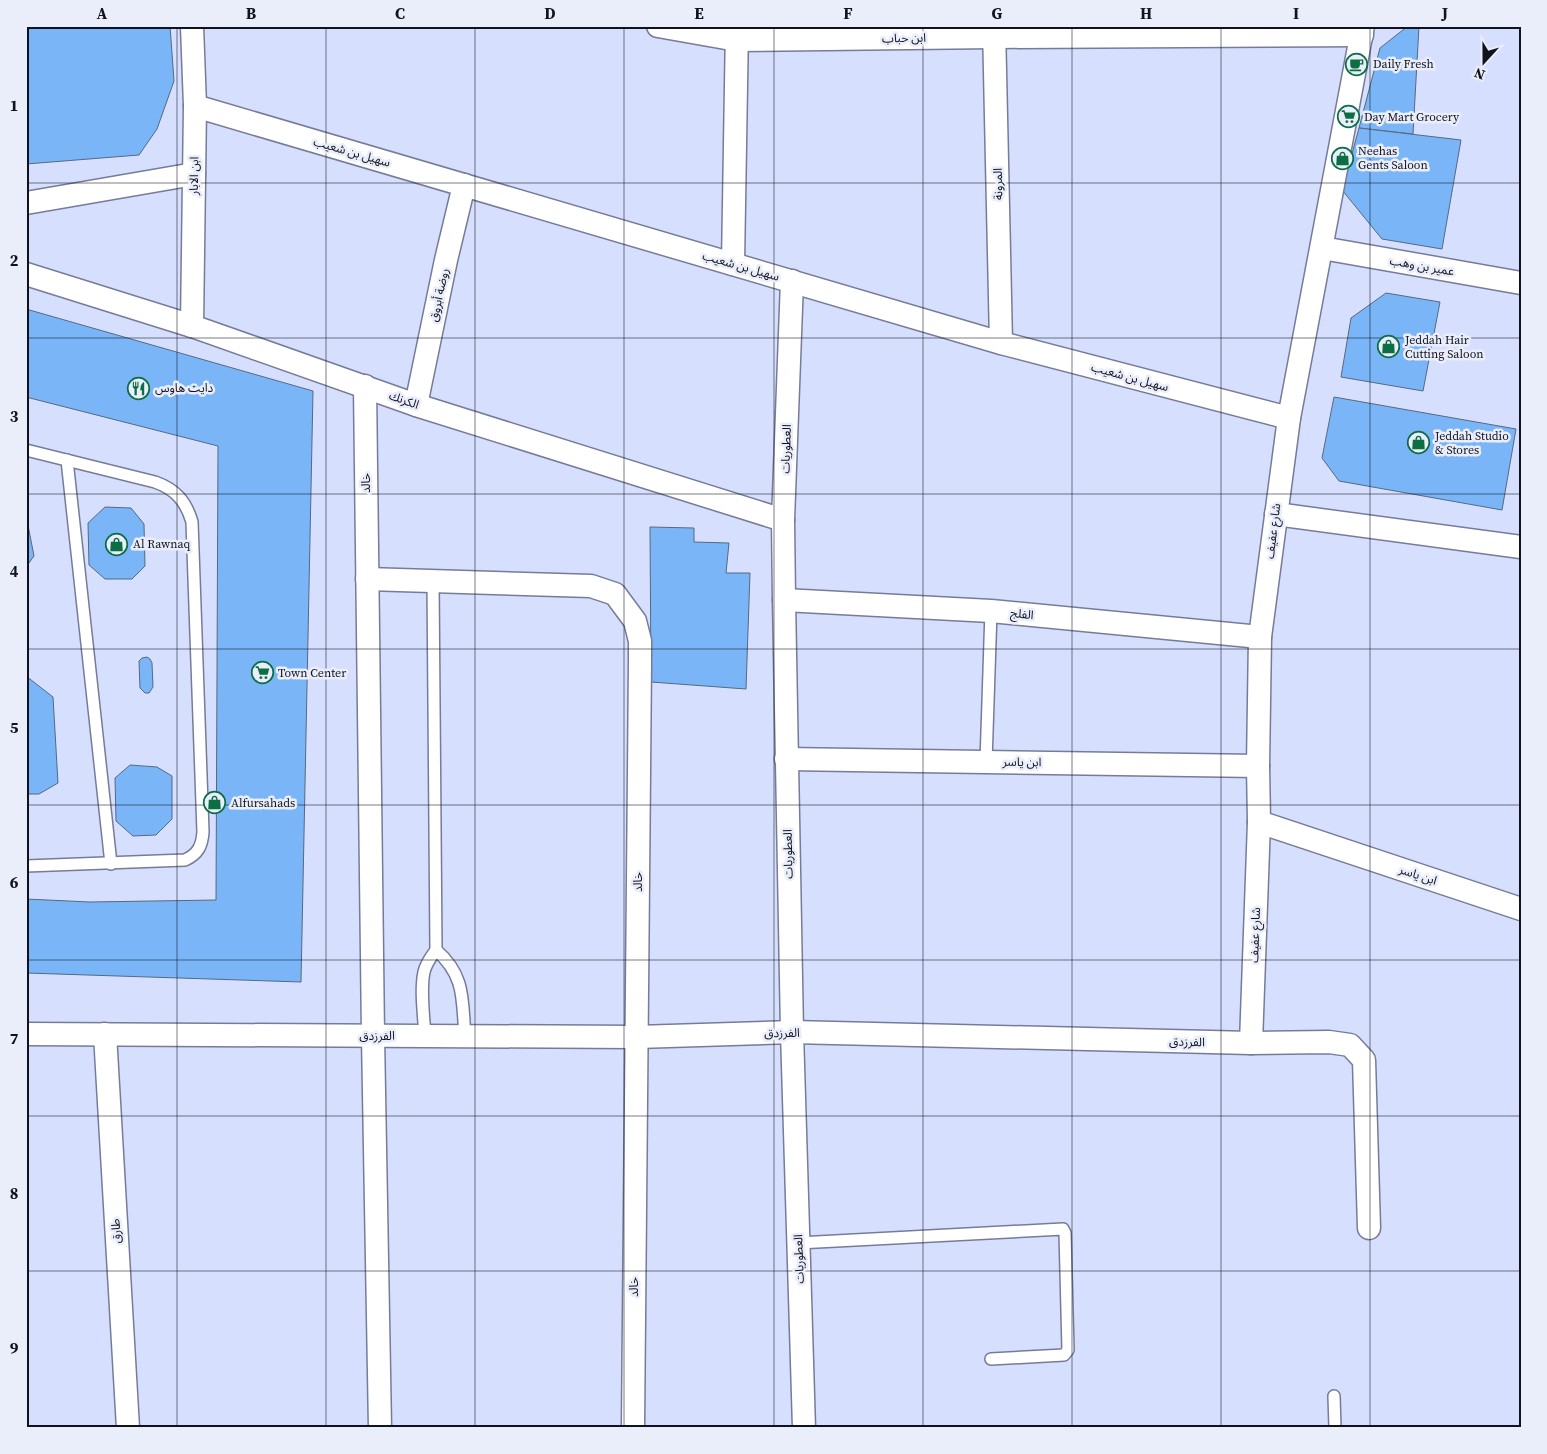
<svg xmlns="http://www.w3.org/2000/svg" width="1547" height="1454" viewBox="0 0 1547 1454" font-family="'Source Serif 4','Noto Sans Arabic',serif">
	<rect width="100%" height="100%" fill="#d7dfff"/>
	<g fill="#7ab6f7" stroke="#556980">
		<path d="M26 26H170L174 81 157 129 139 155 26 164Z"/>
		<path d="M1408 26H1419L1413 134 1359 128 1380 48Z"/>
		<path d="M1359 128 1461 140 1442 249 1382 239 1342 190Z"/>
		<path d="M1386 293 1440 302 1423 391 1341 377 1351 318Z"/>
		<path d="M26 309 313 391 301 982 26 973V899L90 902 216 900 218 446 26 397Z"/>
		<path d="M1334 397 1516 429 1502 510 1339 481 1322 458Z"/>
		<path d="M105 507 131 508 144 524 145 566 132 579H105L89 565 88 523Z"/>
		<path d="M26 515 34 556 26 567Z"/>
		<path d="M650 527 694 528V542L729 543 726 573H750L746 689 651 682Z"/>
		<path d="M147 657 150 659 152 663 153 687 149 693H145L140 688 139 661 142 658Z"/>
		<path d="M26 676 53 697 58 783 39 794H26Z"/>
		<path d="M130 765 157 767 172 776V819L156 835 133 836 116 821 115 778Z"/>
	</g>
	<g fill="none" stroke-linecap="round" stroke-linejoin="round">
		<defs>
			<g id="service">
				<path d="M26 450 155 482C175 489 186 501 192 522L203 832C202 846 198 854 185 860L26 866"/>
				<path d="M67 460 111 864"/>
				<path d="M986 762 991 611"/>
				<path d="M436 950C466 976 462 1001 465 1037"/>
				<path d="M425 1037C424 1017 420 990 424 972 426 963 431 957 436 950L433 581"/>
				<path d="M798 1243 1063 1229 1065 1233 1068 1350 1064 1355 991 1359"/>
				<path d="M1334 1396 1335 1428"/>
			</g>
			<g id="minor">
				<path d="M658 26 737 40 995 37 1362 35"/>
				<path d="M994 26 1001 343"/>
				<path d="M195 106 1001 343 1289 418"/>
				<path d="M26 203 194 174"/>
				<path d="M1322 248 1521 283"/>
				<path d="M733 264 737 26"/>
				<path d="M26 274 192 326 416 405 783 520"/>
				<path d="M792 281 783 520 784 600 792 1032 804 1428"/>
				<path d="M192 326 195 106 192 26"/>
				<path d="M365 386 373 1036 380 1428"/>
				<path d="M416 405 446 260 464 185"/>
				<path d="M1276 514 1521 547"/>
				<path d="M367 579 591 586 615 594 635 621 640 641V662L633 1428"/>
				<path d="M784 600 991 611 1260 637"/>
				<path d="M786 759 1258 766"/>
				<path d="M1259 822 1521 909"/>
				<path d="M26 1034 637 1037 792 1032 1251 1043 1329 1042 1350 1045 1364 1060 1369 1228"/>
				<path d="M105 1034 128 1428"/>
				<path d="M1251 1043 1259 822 1258 766 1260 637 1289 418 1363 26"/>
			</g>
		</defs>
		<use href="#service" stroke="#757c98" stroke-width="14"/>
		<use href="#minor" stroke="#757c98" stroke-width="25"/>
		<use href="#service" stroke="#fff" stroke-width="11"/>
		<use href="#minor" stroke="#fff" stroke-width="22"/>
	</g>
	<path fill="none" stroke="#10131d" stroke-width="1" stroke-opacity="0.55" d="M177 26V1428M326 26V1428M475 26V1428M624 26V1428M774 26V1428M923 26V1428M1072 26V1428M1221 26V1428M1370 26V1428M26 183H1521M26 338H1521M26 494H1521M26 649H1521M26 805H1521M26 960H1521M26 1116H1521M26 1271H1521"/>
	<defs>
		<symbol id="cafe-ring" viewBox="-11 -11 22 22"><circle r="9.5" fill="#eaedfa" stroke="#0c6f44" stroke-width="1.5"/><path d="M-5.5-4.5H6V0H3Q3 3.5 0 3.5H-2.5Q-5.5 3.5-5.5 0ZM3-3.2v2h1.7v-2ZM-6 4.5H4V6H-6Z" fill="#0c6f44"/></symbol>
		<symbol id="supermarket-ring" viewBox="-11 -11 22 22"><circle r="9.5" fill="#eaedfa" stroke="#0c6f44" stroke-width="1.5"/><path d="M-6-5.5h2.5l.6 2H6L4.5 2H-2.5L-4.4-4H-6ZM-1.5 3.2a1.3 1.3 0 1 0 .1 0ZM3 3.2a1.3 1.3 0 1 0 .1 0Z" fill="#0c6f44"/></symbol>
		<symbol id="shop-ring" viewBox="-11 -11 22 22"><circle r="9.5" fill="#eaedfa" stroke="#0c6f44" stroke-width="1.5"/><path d="M-5-2.5h2.3a2.7 3.5 0 0 1 5.4 0H5L5.5 6h-11ZM-1.5-2.5h3a1.5 2.3 0 0 0-3 0Z" fill="#0c6f44"/></symbol>
		<symbol id="restaurant-ring" viewBox="-11 -11 22 22"><circle r="9.5" fill="#eaedfa" stroke="#0c6f44" stroke-width="1.5"/><path d="M-5-6h1v4h1v-4h1v4h1v-4h1v5L-1.5 .5V6h-2V.5L-5-1ZM5-6V6H3V1.5H1.5Q1.5-4 5-6Z" fill="#0c6f44"/></symbol>
	</defs>
	<g fill-rule="evenodd">
		<use href="#cafe-ring" x="1344" y="52" width="25" height="25"/>
		<use href="#supermarket-ring" x="1336" y="104" width="25" height="25"/>
		<use href="#shop-ring" x="1330" y="146" width="25" height="25"/>
		<use href="#shop-ring" x="1376" y="334" width="25" height="25"/>
		<use href="#restaurant-ring" x="126" y="376" width="25" height="25"/>
		<use href="#shop-ring" x="1406" y="430" width="25" height="25"/>
		<use href="#shop-ring" x="104" y="532" width="25" height="25"/>
		<use href="#supermarket-ring" x="250" y="660" width="25" height="25"/>
		<use href="#shop-ring" x="202" y="790" width="25" height="25"/>
	</g>
	<g text-anchor="middle" dominant-baseline="central" stroke-width="5" stroke-linejoin="round" paint-order="stroke">
		<g font-size="12" fill="#10131d" stroke="#eaedfa">
			<text transform="translate(904 38) rotate(-1)">ابن حباب</text>
			<text transform="translate(352 152) rotate(16)">سهيل بن شعيب</text>
			<text transform="translate(194 176) rotate(-89)">ابن الابار</text>
			<text transform="translate(998 184) rotate(-91)">المرونة</text>
			<text transform="translate(741 266) rotate(16)">سهيل بن شعيب</text>
			<text transform="translate(1422 266) rotate(10)">عمير بن وهب</text>
			<text transform="translate(439 295) rotate(-78)">روضة أبروق</text>
			<text transform="translate(1130 377) rotate(15)">سهيل بن شعيب</text>
			<text transform="translate(404 400) rotate(20)">الكرنك</text>
			<text transform="translate(786 449) rotate(-88)">العطوريات</text>
			<text transform="translate(366 483) rotate(-90)">خالد</text>
			<text transform="translate(1273 531) rotate(-83)">شارع عفيف</text>
			<text transform="translate(1022 614) rotate(6)">الفلج</text>
			<text transform="translate(1022 762) rotate(1)">ابن ياسر</text>
			<text transform="translate(788 854) rotate(-91)">العطوريات</text>
			<text transform="translate(1418 875) rotate(18)">ابن ياسر</text>
			<text transform="translate(638 882) rotate(-90)">خالد</text>
			<text transform="translate(1255 935) rotate(-88)">شارع عفيف</text>
			<text transform="translate(782 1033) rotate(-1)">الفرزدق</text>
			<text x="377" y="1036">الفرزدق</text>
			<text transform="translate(1187 1042) rotate(1)">الفرزدق</text>
			<text transform="translate(116 1231) rotate(-93)">طارق</text>
			<text transform="translate(799 1259) rotate(-92)">العطوريات</text>
			<text transform="translate(634 1287) rotate(-90)">خالد</text>
		</g>
		<g font-size="12" fill="#10131d" stroke="#eaedfa" text-anchor="start">
			<text x="1373" y="64">Daily Fresh</text>
			<text x="1364" y="117">Day Mart Grocery</text>
			<text x="1358" y="151">Neehas<tspan x="1358" dy="14">Gents Saloon</tspan></text>
			<text x="1405" y="340">Jeddah Hair<tspan x="1405" dy="14">Cutting Saloon</tspan></text>
			<text x="155" y="388">دايت هاوس</text>
			<text x="1435" y="436">Jeddah Studio<tspan x="1435" dy="14">&amp; Stores</tspan></text>
			<text x="133" y="544">Al Rawnaq</text>
			<text x="278" y="673">Town Center</text>
			<text x="231" y="803">Alfursahads</text>
		</g>
	</g>
	<rect width="1547" height="1454" fill="none" stroke="#eaedfa" stroke-width="55"/>
	<g transform="translate(1484 62) rotate(201)" stroke="#eaedfa" stroke-width="4" paint-order="stroke">
	<path d="M0-4L9 19L0 12L-9 19Z" fill="#10131d"/>
	<text y="-8" font-size="14" font-weight="bold" text-anchor="middle" fill="#10131d">N</text>
	</g>
	<rect x="28" y="28" width="1492" height="1398" fill="none" stroke="#10131d" stroke-width="2"/>
	<g font-size="16" text-anchor="middle" font-weight="bold" fill="#10131d">
		<text x="102" y="19">A</text>
		<text x="251" y="19">B</text>
		<text x="400" y="19">C</text>
		<text x="550" y="19">D</text>
		<text x="699" y="19">E</text>
		<text x="848" y="19">F</text>
		<text x="997" y="19">G</text>
		<text x="1146" y="19">H</text>
		<text x="1296" y="19">I</text>
		<text x="1445" y="19">J</text>
		<text x="14" y="111">1</text>
		<text x="14" y="266">2</text>
		<text x="14" y="422">3</text>
		<text x="14" y="577">4</text>
		<text x="14" y="733">5</text>
		<text x="14" y="888">6</text>
		<text x="14" y="1044">7</text>
		<text x="14" y="1199">8</text>
		<text x="14" y="1354">9</text>
	</g>
</svg>
